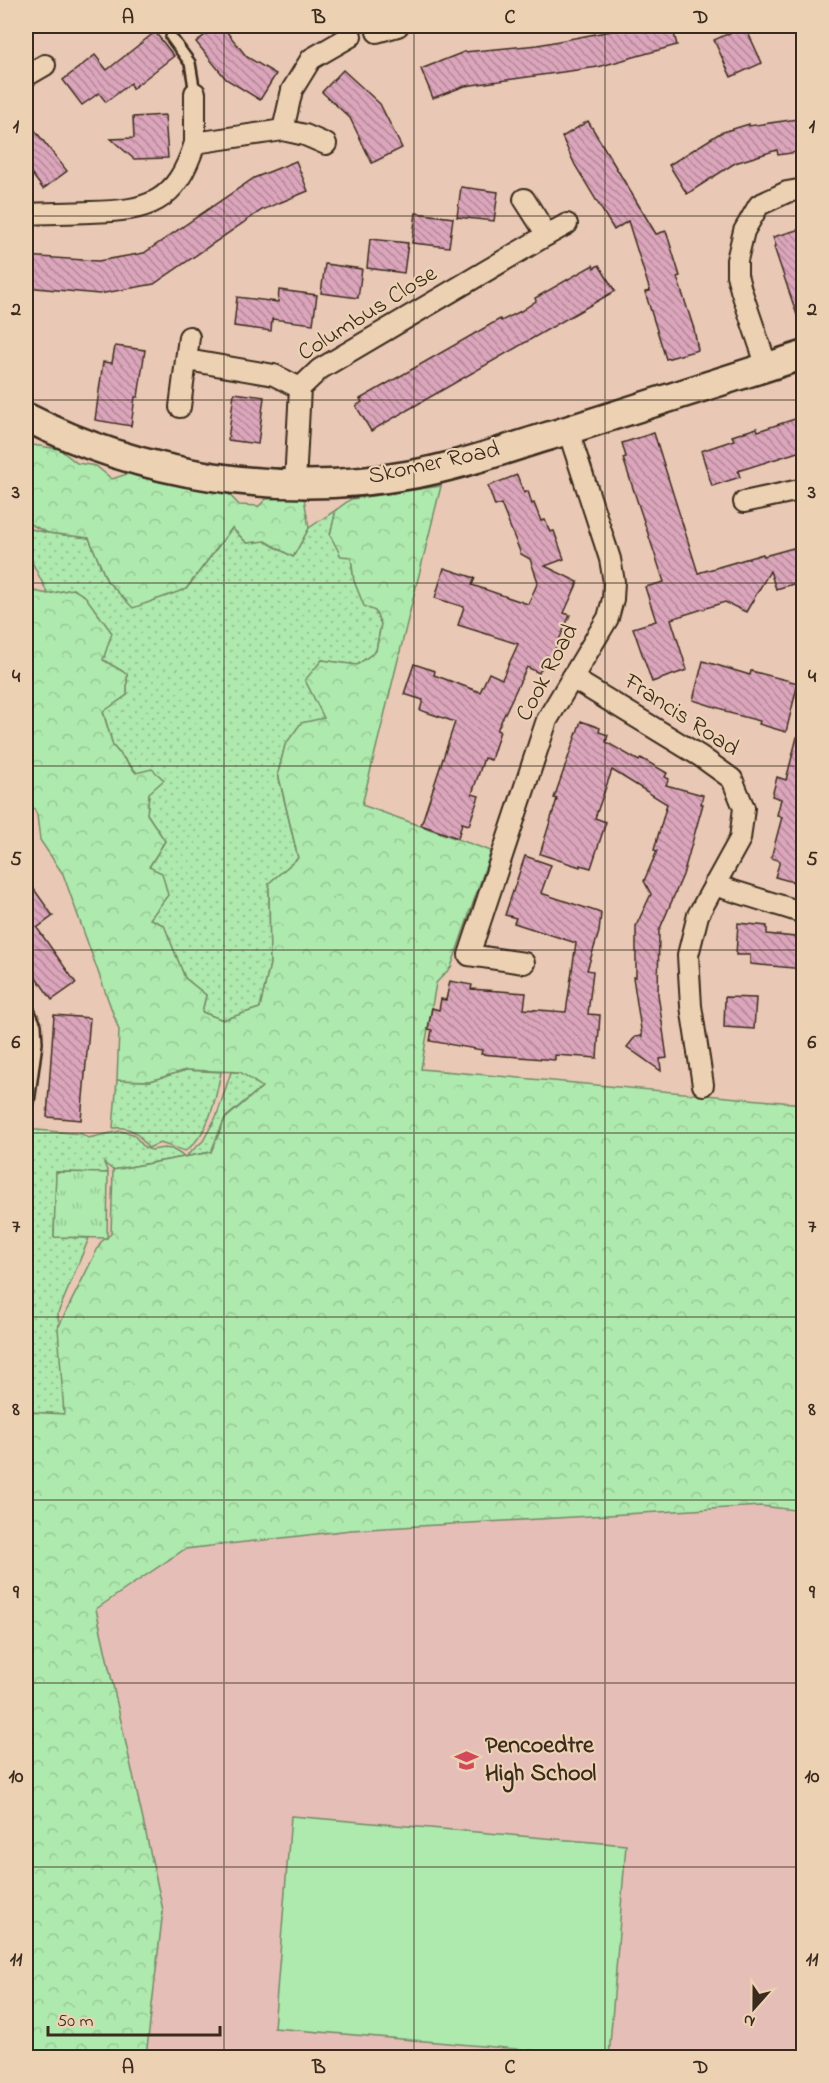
<svg xmlns="http://www.w3.org/2000/svg" width="829" height="2083" viewBox="0 0 829 2083" font-family="'Indie Flower',sans-serif">
	<defs>
		<pattern id="grass-dots" width="8" height="8" patternUnits="userSpaceOnUse" patternTransform="scale(1.5)"><rect width="8" height="8" fill="#aee9ae"/><path d="M2 2h.1M6 6h.1" fill="none" stroke="#97c895" stroke-width="1.8" stroke-linecap="round"/></pattern>
		<pattern id="forest-crowns" width="20" height="18" patternUnits="userSpaceOnUse" patternTransform="scale(1.5)"><rect width="20" height="18" fill="#aee9ae"/><path d="M2 6a3 3 0 1 1 6 0M12 15a3 3 0 1 1 6 0" fill="none" stroke="#97c895"/></pattern>
		<pattern id="park-tufts" width="24" height="20" patternUnits="userSpaceOnUse" patternTransform="scale(1.5)"><rect width="24" height="20" fill="#aee9ae"/><path d="M3 7l-1-3M5 7V3M7 7l1-3M15 17l-1-3M17 17v-4M19 17l1-3" fill="none" stroke="#97c895"/></pattern>
		<pattern id="building-back-hatch" width="6" height="6" patternUnits="userSpaceOnUse" patternTransform="scale(1.5)"><rect width="6" height="6" fill="#dba5bb"/><path d="M-1 5l2 2M0 0l6 6M5-1l2 2" fill="none" stroke="#b38797"/></pattern>
	</defs>
	<rect width="100%" height="100%" fill="#e9c9b5"/>
	<filter id="ink" filterUnits="userSpaceOnUse"><feTurbulence type="fractalNoise" baseFrequency=".0167" numOctaves="2"/><feDisplacementMap in="SourceGraphic" scale="12" xChannelSelector="R" yChannelSelector="G"/><feConvolveMatrix kernelMatrix="1 2 1 2 8 2 1 2 1" color-interpolation-filters="sRGB"/></filter>
	<g filter="url(#ink)">
		<path fill="#e5beb7" d="M761 1506 803 1511V2057H146L163 1910 96 1610 185 1549 351 1530Z"/>
		<g fill="url(#grass-dots)" stroke="#748a66" stroke-width="1.5">
			<path d="M336 510 331 535 351 557 354 581 375 611 381 624 376 651 357 665 322 660 306 681 325 718 285 745 278 774 298 858 269 883 270 964 260 1008 223 1020 202 1012 206 995 185 978 164 926 150 919 149 867 165 841 147 814 149 793 137 773 113 746 103 711 127 695V674L103 660 73 589 48 594 26 550V528L48 533 89 538 107 581 186 589 232 528 247 543 265 541 293 557 309 528Z"/>
			<path d="M186 1070 221 1072C216 1098 209 1135 185 1151L160 1143 148 1148C138 1133 132 1126 113 1128L117 1080 150 1081Z"/>
			<path d="M231 1072H241L262 1087 225 1118 211 1152 113 1170 104 1163 108 1173 56 1172 54 1237 89 1238 58 1313 65 1414 27 1412 26 1129 82 1134 88 1138 120 1131 133 1134 145 1148 152 1150 164 1148 172 1149 185 1157 203 1141 217 1115Z"/>
		</g>
		<g fill="url(#forest-crowns)" stroke="#748a66" stroke-width="1.5">
			<path d="M26 444 59 449 77 463 96 466 112 479 145 468 171 483 223 488 239 505 259 506 266 499 304 498 309 528 293 557 265 541 247 543 232 528 186 589 133 608 107 581 89 538 48 533 26 522Z"/>
			<path d="M441 486 362 805 491 851 451 967 436 983 421 1069 803 1104V1511L761 1506 351 1530 185 1549 96 1609 163 1910 146 2057H26V1497L29 1495 27 1412 64 1414 58 1328 101 1242 111 1234 113 1170 211 1152 225 1119 262 1087 240 1072 186 1070 150 1081 117 1080 119 1030 63 874 40 840 37 815 26 793V580L34 591 48 594 73 589 85 596 112 633 103 660 127 674V695L103 712 113 746 136 773 152 769 164 780 149 793 147 814 165 841 149 867 162 873 168 895 150 919 164 925 185 978 206 995 202 1012 223 1020 260 1008 270 964 269 883 298 858 278 773 285 745 301 723 324 718 305 680 322 660 357 665 376 651 381 624 375 611 364 606 354 581 351 557 341 556 330 535 336 510 351 499Z"/>
		</g>
		<path fill="url(#park-tufts)" stroke="#748a66" stroke-width="1.5" d="M56 1172 108 1173 107 1238 54 1237Z"/>
		<path fill="#aee9ae" stroke="#748a66" stroke-width="1.5" d="M291 1816 626 1845 609 2057 274 2028Z"/>
		<g fill="url(#building-back-hatch)" stroke="#3b2a1e" stroke-width="1.5">
			<path d="M217 26H222L247 57 276 74 260 100 226 79 196 42Z"/>
			<path d="M637 26H672L677 45 598 67 465 86 433 98 421 69 464 52 538 45Z"/>
			<path d="M745 26 762 63 731 77 714 40Z"/>
			<path d="M155 32 174 56 132 89 131 83 106 102 99 93 82 105 63 80 95 55 107 70Z"/>
			<path d="M343 70 380 104 402 148 372 163 350 118 322 92Z"/>
			<path d="M165 115 168 158 134 159 111 139 134 138 133 117Z"/>
			<path d="M804 118V151L778 155 777 150 735 163 687 194 669 165 720 133 749 124V126Z"/>
			<path d="M26 119 67 171 43 189 26 166Z"/>
			<path d="M588 121 656 234 666 231 680 276 677 277 694 329 698 350 666 359 645 292 650 291 628 221 614 230 575 165 562 137Z"/>
			<path d="M296 161 308 191 262 210 154 284 99 294 26 287V256L98 261 144 253 254 178Z"/>
			<path d="M461 187 498 192 494 221 457 217Z"/>
			<path d="M416 213 453 218 449 247 412 243Z"/>
			<path d="M804 228V324H800L774 247 776 246 773 237Z"/>
			<path d="M370 239 408 243 404 273 367 268Z"/>
			<path d="M325 264 362 269 358 298 321 293Z"/>
			<path d="M593 265 594 268 599 265 615 291 371 431 356 406 362 402 360 399 500 319 501 321 521 311 536 301 535 298Z"/>
			<path d="M279 290 317 295 313 324 272 319 271 331 234 326 237 297 278 302Z"/>
			<path d="M115 346 145 350 138 397H135L131 426 95 420 103 362 112 363Z"/>
			<path d="M234 393 264 397 258 444 228 440Z"/>
			<path d="M804 416V450L738 471 740 477 712 486 701 451 734 440 732 436 757 428 758 431Z"/>
			<path d="M654 433 698 573 763 554 764 556 804 545V581L776 589 770 571 746 612 725 602 671 619 687 670 652 682 633 628 656 621 645 587 664 582 623 458 626 457 622 443Z"/>
			<path d="M517 475 524 493 528 491 532 504 534 503 541 521 545 520 550 532 554 531 564 559 545 566 578 582 564 613 570 615 551 658 547 656 539 673 527 667 497 730 500 731 491 760 484 758 472 794 479 796 469 825 462 823 458 838 421 825 455 722 420 710 423 700 404 694 414 664 435 671 434 675 480 692 489 673 502 679 518 644 458 625 464 607 435 598 444 568 475 578 472 585 528 604 538 582 530 559 521 554 501 504 495 506 488 486Z"/>
			<path d="M703 661 750 675 751 671 798 683 786 732 759 724 760 721 725 712V710L693 700Z"/>
			<path d="M581 721 600 728 599 732 608 735 606 742 639 761 641 758 667 773 665 777 669 779 666 785 703 795 701 804H703L683 875 659 931 658 994 667 1058 660 1059 661 1071 627 1047 635 1037 642 1036 633 977H636V926L651 894 644 881 657 851 654 850 667 804 612 770 595 818 606 822 591 868 580 865V867L540 854 557 799 554 798Z"/>
			<path d="M797 737 804 738V885L775 877 780 861 771 858 782 817 777 815 781 799 772 796 777 777 786 780Z"/>
			<path d="M525 856 551 865 541 893 601 913 599 932 587 970 593 971 588 1014 600 1015 597 1058 555 1055V1060L481 1054 482 1050 430 1041 432 1030 428 1029 432 1008 439 1010 441 999 446 1000 450 981 472 985 471 989 526 993 524 1009 566 1012 576 943 514 923 516 918 505 915Z"/>
			<path d="M26 878 53 916 37 928 76 983 52 1000 26 963Z"/>
			<path d="M738 923 767 926V934L804 938V969L750 964V955H736Z"/>
			<path d="M725 997 756 998 754 1029 724 1027Z"/>
			<path d="M54 1015 90 1018 81 1120 47 1117Z"/>
		</g>
		<g fill="none" stroke-linecap="round" stroke-linejoin="round">
			<defs>
				<g id="lane">
					<path d="M171 37 190 63 195 93"/>
					<path d="M26 1004 36 1025 37 1043 29 1102"/>
				</g>
				<g id="street">
					<path d="M377 32 398 26"/>
					<path d="M26 76 45 65"/>
					<path d="M195 93V143"/>
					<path d="M283 130 292 90 311 59 351 36"/>
					<path d="M524 199 547 235 567 224"/>
					<path d="M26 214C47 213 69 213 90 212 149 211 176 203 195 143L283 130 305 135 326 144"/>
					<path d="M187 360 274 375 300 388"/>
					<path d="M767 367 741 290 737 275V260L744 231 759 205 787 192 804 189"/>
					<path d="M180 407 189 337"/>
					<path d="M295 483 300 388 320 369 547 235"/>
					<path d="M744 502 804 489"/>
					<path d="M572 678 700 756 732 779 744 808 740 839 698 915 688 955 691 1006 703 1085"/>
					<path d="M714 885 804 913"/>
					<path d="M524 963 469 955 547 720 608 618 613 599 614 582 610 559 568 430"/>
				</g>
				<path id="secondary" d="M26 417C141 476 281 498 409 475 461 466 511 447 562 432 642 407 723 381 804 355"/>
			</defs>
			<use href="#lane" stroke="#3b2a1e" stroke-width="14"/>
			<use href="#street" stroke="#3b2a1e" stroke-width="24"/>
			<use href="#secondary" stroke="#3b2a1e" stroke-width="32"/>
			<use href="#lane" stroke="#ecd2b3" stroke-width="9"/>
			<use href="#street" stroke="#ecd2b3" stroke-width="20"/>
			<use href="#secondary" stroke="#ecd2b3" stroke-width="27"/>
		</g>
	</g>
	<path fill="none" stroke="#3b2a1e" stroke-width="1.5" stroke-opacity="0.55" d="M224 26V2058M414 26V2058M605 26V2058M26 216H804M26 400H804M26 583H804M26 766H804M26 950H804M26 1133H804M26 1317H804M26 1500H804M26 1683H804M26 1867H804"/>
	<defs>
		<symbol id="school-bare" viewBox="-9 -9 18 18"><path d="M0-5L7-2L0 1L-7-2ZM-4 1L0 2.5L4 1V4Q0 6-4 4Z" fill="#d1495b" stroke="#ecd2b3" stroke-width="2.5" paint-order="stroke"/></symbol>
	</defs>
	<g fill-rule="evenodd">
		<use href="#school-bare" x="450" y="1744" width="33" height="33"/>
	</g>
	<g text-anchor="middle" dominant-baseline="central" stroke-width="4.5" stroke-linejoin="round" paint-order="stroke">
		<g font-size="24" fill="#3b2a1e" stroke="#ecd2b3">
			<text transform="translate(368 314) rotate(-32)">Columbus Close</text>
			<text transform="translate(434 464) rotate(-12)">Skomer Road</text>
			<text transform="translate(548 673) rotate(-62)">Cook Road</text>
			<text transform="translate(681 716) rotate(33)">Francis Road</text>
		</g>
		<g font-size="24" font-weight="bold" fill="#3b2a1e" stroke="#ecd2b3" text-anchor="start">
			<text x="485" y="1746">Pencoedtre<tspan x="485" dy="28">High School</tspan></text>
		</g>
	</g>
	<rect width="829" height="2083" fill="none" stroke="#ecd2b3" stroke-width="66"/>
	<g transform="translate(754 2008) rotate(201)" stroke="#ecd2b3" stroke-width="4.5" paint-order="stroke">
	<path d="M0-4.5L10 22L0 15L-10 22Z" fill="#3b2a1e"/>
	<text y="-9" font-size="16" font-weight="bold" text-anchor="middle" fill="#3b2a1e">N</text>
	</g>
	<path d="M48 2026v9h172v-9" fill="none" stroke="#3b2a1e" stroke-width="3"/>
	<text x="57" y="2026" font-size="18" fill="#3b2a1e" stroke="#ecd2b3" stroke-width="4.5" paint-order="stroke">50 m</text>
	<rect x="33" y="33" width="763" height="2017" fill="none" stroke="#3b2a1e" stroke-width="2"/>
	<g font-size="20" text-anchor="middle" font-weight="bold" fill="#3b2a1e">
		<text x="128" y="23">A</text>
		<text x="319" y="23">B</text>
		<text x="510" y="23">C</text>
		<text x="701" y="23">D</text>
		<text x="16" y="132">1</text>
		<text x="812" y="132">1</text>
		<text x="16" y="315">2</text>
		<text x="812" y="315">2</text>
		<text x="16" y="498">3</text>
		<text x="812" y="498">3</text>
		<text x="16" y="682">4</text>
		<text x="812" y="682">4</text>
		<text x="16" y="865">5</text>
		<text x="812" y="865">5</text>
		<text x="16" y="1048">6</text>
		<text x="812" y="1048">6</text>
		<text x="16" y="1232">7</text>
		<text x="812" y="1232">7</text>
		<text x="16" y="1415">8</text>
		<text x="812" y="1415">8</text>
		<text x="16" y="1598">9</text>
		<text x="812" y="1598">9</text>
		<text x="16" y="1782">10</text>
		<text x="812" y="1782">10</text>
		<text x="16" y="1965">11</text>
		<text x="812" y="1965">11</text>
		<text x="128" y="2073">A</text>
		<text x="319" y="2073">B</text>
		<text x="510" y="2073">C</text>
		<text x="701" y="2073">D</text>
	</g>
</svg>
